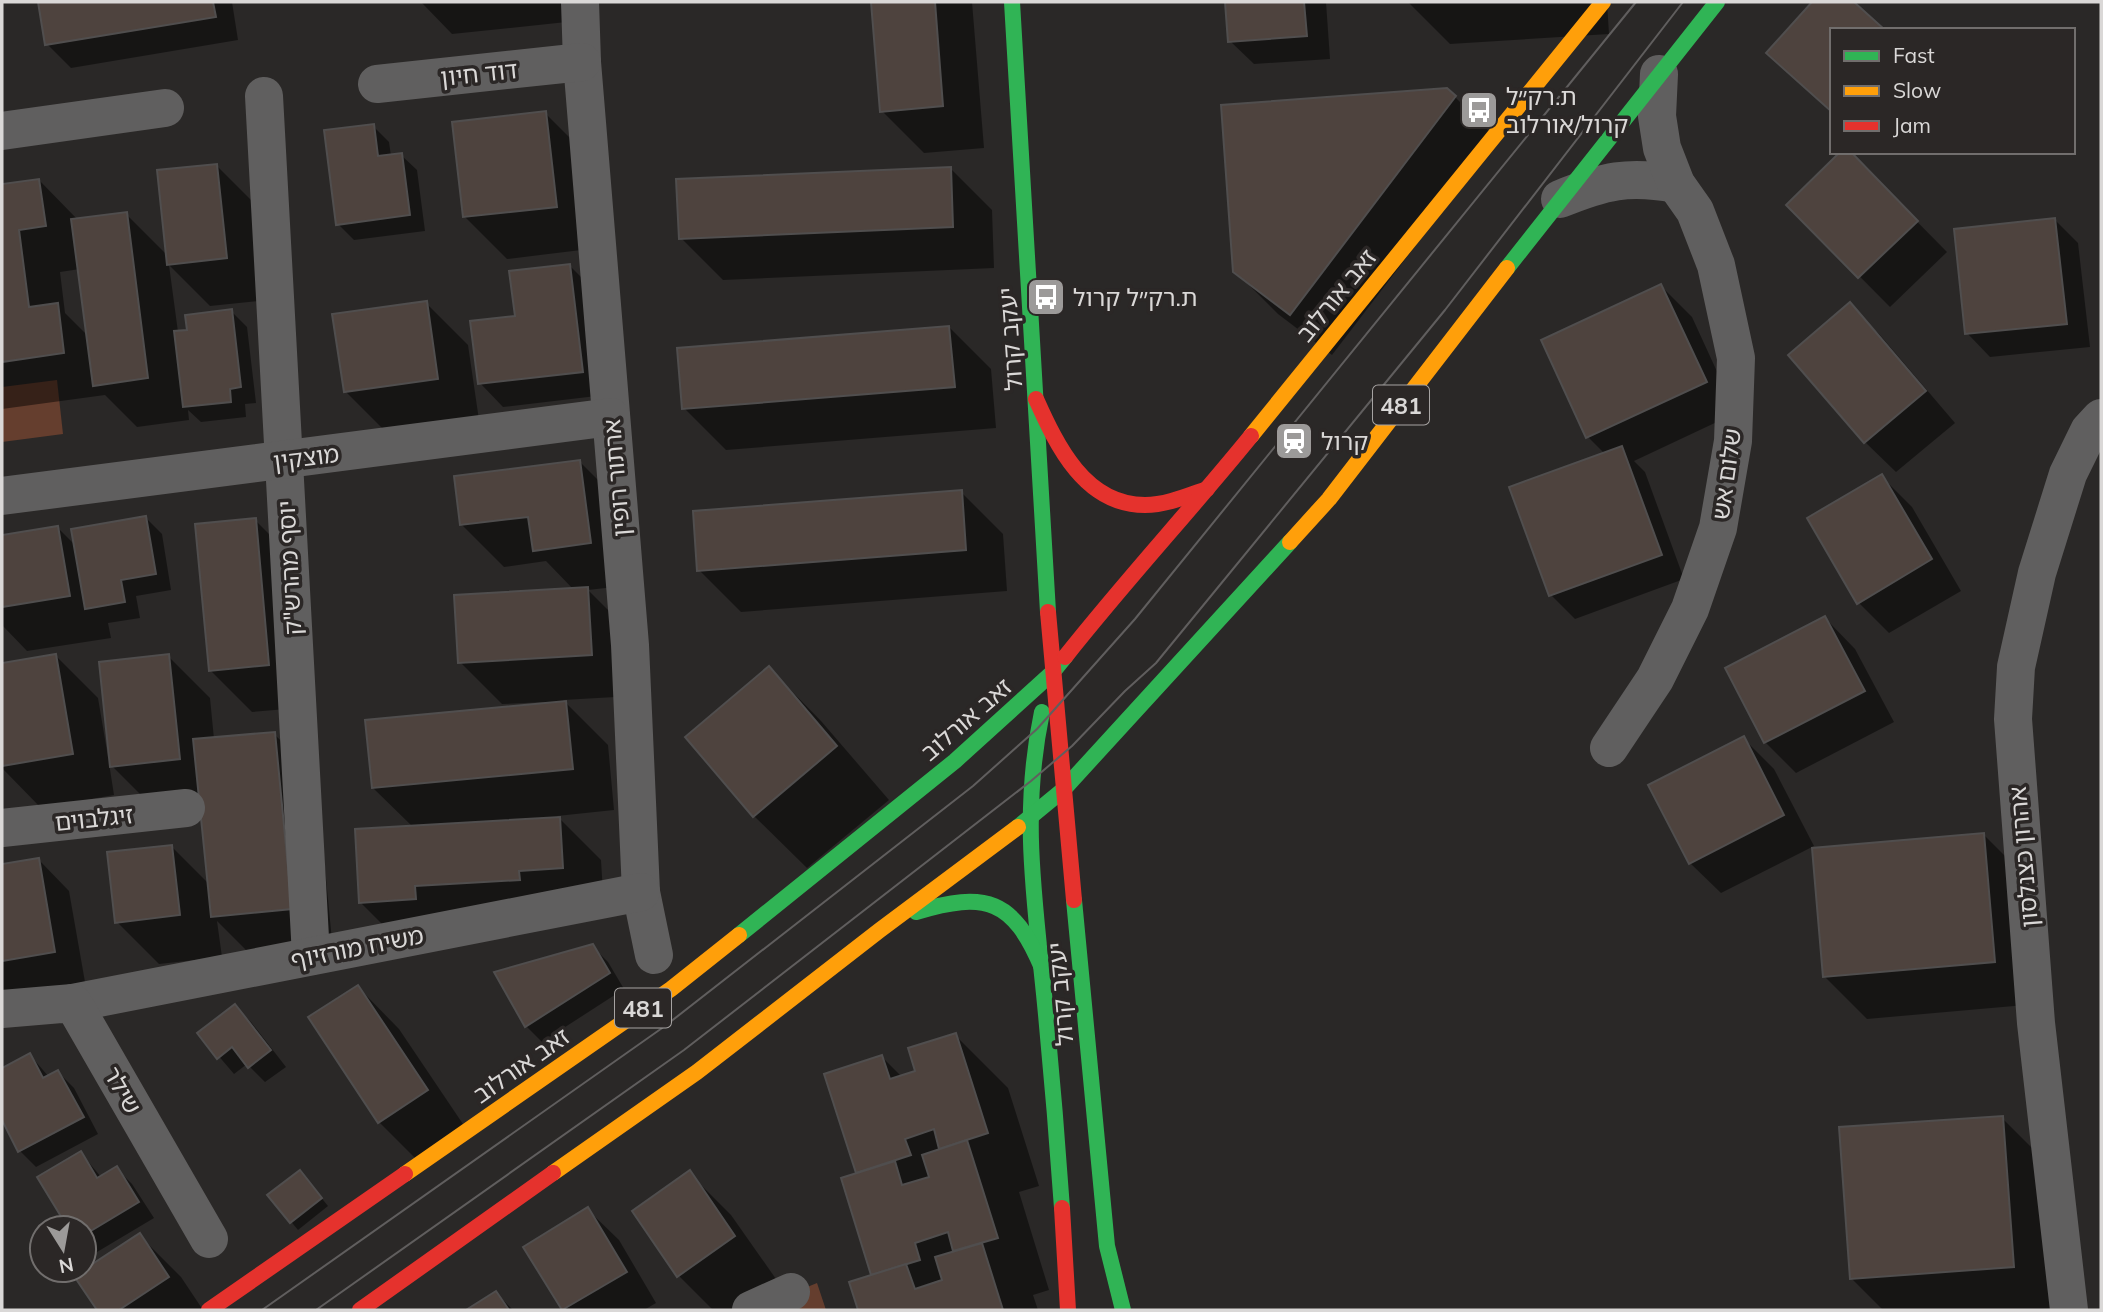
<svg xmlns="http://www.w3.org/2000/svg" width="2103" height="1312" viewBox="0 0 2103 1312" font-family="Mulish,'Noto Sans Hebrew',sans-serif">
	<rect width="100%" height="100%" fill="#2a2827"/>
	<g fill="#653e2e">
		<path d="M57 380 63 434 2 442V387Z"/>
		<path d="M817 1283 826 1310H751Z"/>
	</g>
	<g fill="#0007" fill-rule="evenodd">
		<path d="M40 2H232L238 40 71 68 47 44Z"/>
		<path d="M421 2H574L576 21 452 34Z"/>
		<path d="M873 2H972L984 148 924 153 882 111Z"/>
		<path d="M1227 2H1326L1330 59 1254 64 1230 41Z"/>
		<path d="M1408 2H1607L1609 34 1450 44Z"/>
		<path d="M1814 2H1851L1882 30H1832V113L1768 53Z"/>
		<path d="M1455 97 1497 139 1332 355 1278 314 1235 271Z"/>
		<path d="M545 113 587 155 598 248 507 259 465 217Z"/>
		<path d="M373 126 389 142 391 156 401 155 417 170 425 231 354 240 338 224Z"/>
		<path d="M217 166 259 208 268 300 210 306 169 265 178 332 189 331 231 311 247 327 256 403 245 404 246 417 201 422 188 410 189 420 137 427 105 395 2 409V185L39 180 78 220 126 214 167 255ZM80 269 88 336 65 313 60 272Z"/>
		<path d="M950 168 992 210 994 268 723 280 681 238Z"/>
		<path d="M1876 180 1947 252 1890 307 1789 205Z"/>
		<path d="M2055 220 2078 243 2090 347 1990 357 1967 333Z"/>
		<path d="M569 265 593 289 605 395 503 407 480 383 517 318Z"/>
		<path d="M1661 286 1692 317 1736 413 1634 461 1645 472 1684 579 1575 619 1551 595 1512 488 1605 454 1588 437Z"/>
		<path d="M426 303 468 345 479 420 387 433 345 391Z"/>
		<path d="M1850 305 1880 335 1955 423 1896 472 1865 442Z"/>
		<path d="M949 327 991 369 996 428 726 450 684 408Z"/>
		<path d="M579 461 621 503 632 585 588 590 629 631 633 696 563 700 608 745 614 810 557 816 601 860 604 909 402 944 360 902 413 827 373 788 546 705V702L502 704 460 662 574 590 546 561 504 567 462 525Z"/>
		<path d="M1882 477 1912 507 1961 591 1889 633 1859 603Z"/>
		<path d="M961 492 1003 534 1007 591 741 612 699 570Z"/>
		<path d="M146 518 162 534 171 590 136 596 140 618 108 623 111 638 27 651 2 625V537L58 528 76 546Z"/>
		<path d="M255 520 297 562 310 707 252 712 210 670Z"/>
		<path d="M1825 618 1855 649 1894 722 1796 773 1765 742Z"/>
		<path d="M56 656 98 698 108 757 111 756 168 656 210 698 214 739 274 734 316 775 333 951 254 958 217 921 222 957 159 964 117 922 172 847 209 884 201 803 154 808 109 763 114 795 41 808 2 768V665Z"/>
		<path d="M769 668 821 721 889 800 807 868 754 816Z"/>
		<path d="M1743 738 1774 769 1814 846 1721 893 1690 863Z"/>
		<path d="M1983 834 2025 876 2036 1004 1867 1019 1825 977Z"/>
		<path d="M39 860 69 891 85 982 2 996V866Z"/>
		<path d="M592 946 608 962 624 989 542 1042 526 1026 496 973Z"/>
		<path d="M358 987 399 1029 469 1133 421 1164 379 1122Z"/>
		<path d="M235 1006 251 1022 286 1067 265 1082 247 1064 234 1074 199 1033Z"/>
		<path d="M955 1035 1008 1088 1039 1186 1019 1192 1049 1290 1033 1295 1038 1310H860L851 1283 873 1276 843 1179 858 1174 827 1075 882 1057 902 1077 917 1072Z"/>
		<path d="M30 1055 49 1077 58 1072 74 1088 98 1134 36 1167 20 1151 2 1117V1070Z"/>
		<path d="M2002 1118 2044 1160 2055 1308 2027 1310H1883L1851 1278Z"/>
		<path d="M81 1153 101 1177 116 1168 132 1184 154 1218 92 1255 84 1247V1228H70Z"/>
		<path d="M689 1173 731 1215 776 1279 731 1310H713L679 1276 634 1211Z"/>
		<path d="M307 1180 328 1206 298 1230 270 1196Z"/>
		<path d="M588 1210 619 1240 656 1303 644 1310 564 1309 526 1247Z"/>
		<path d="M139 1235 181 1277 203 1310H99L77 1277Z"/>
		<path d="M496 1293 513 1310H469Z"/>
	</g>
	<g fill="#4e433e" stroke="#504e4e" stroke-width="2">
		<path d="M38 2H213L216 17 45 45Z"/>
		<path d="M871 2H935L943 106 880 112Z"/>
		<path d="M1225 2H1304L1307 36 1228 42Z"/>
		<path d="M1812 2H1854L1885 30H1832V112L1766 53Z"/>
		<path d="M1447 88 1456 96 1290 315 1233 272 1221 105Z"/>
		<path d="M546 111 557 207 463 217 452 122Z"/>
		<path d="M374 124 378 156 402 153 410 215 336 225 324 130Z"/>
		<path d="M1840 152H1851L1918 221 1858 278 1786 205Z"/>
		<path d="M217 164 227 258 167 265 157 170Z"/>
		<path d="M951 167 953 227 679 239 676 179Z"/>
		<path d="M39 179 46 226 19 230 29 307 58 303 64 353 2 362V184Z"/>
		<path d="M127 212 148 378 93 386 71 219Z"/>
		<path d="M2055 218 2067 324 1965 334 1954 229Z"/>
		<path d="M570 264 583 372 478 384 470 321 515 316 509 271Z"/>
		<path d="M1661 284 1707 382 1586 438 1541 340Z"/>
		<path d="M427 301 438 379 344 392 332 314Z"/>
		<path d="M1850 302 1926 391 1864 443 1788 355Z"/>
		<path d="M232 309 241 387 230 389 231 402 183 407 174 331 187 330 185 315Z"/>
		<path d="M949 326 955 387 682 409 677 348Z"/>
		<path d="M1622 446 1662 555 1549 596 1509 487Z"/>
		<path d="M580 460 591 543 533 551 528 517 460 525 454 476Z"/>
		<path d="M1882 474 1932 559 1857 604 1807 518Z"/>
		<path d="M962 490 966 550 697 571 693 511Z"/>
		<path d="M146 516 156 574 121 580 125 602 85 609 71 529Z"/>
		<path d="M256 518 269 665 209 671 195 524Z"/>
		<path d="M58 526 70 596 2 607V535Z"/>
		<path d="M588 587 592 655 458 663 454 595Z"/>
		<path d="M1825 616 1865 691 1764 743 1725 668Z"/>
		<path d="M56 654 73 754 2 766V663Z"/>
		<path d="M169 654 180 759 110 767 99 662Z"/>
		<path d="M769 666 837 746 753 817 685 737Z"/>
		<path d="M566 701 573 769 372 788 365 720Z"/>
		<path d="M275 732 292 909 211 917 193 739Z"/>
		<path d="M1744 736 1784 815 1689 864 1648 785Z"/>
		<path d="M560 817 563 868 519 871 520 880 415 886 416 899 359 903 355 829Z"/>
		<path d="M1984 833 1995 962 1823 977 1812 848Z"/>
		<path d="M172 845 180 915 115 923 107 852Z"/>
		<path d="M39 858 55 952 2 961V864Z"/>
		<path d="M593 944 610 973 525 1027 494 972Z"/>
		<path d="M358 985 428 1090 378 1123 308 1017Z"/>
		<path d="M235 1004 271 1050 248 1068 232 1047 217 1059 197 1033Z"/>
		<path d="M956 1033 988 1133 939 1149 934 1129 905 1139 911 1155 856 1173 824 1074 882 1055 890 1079 915 1071 908 1048Z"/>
		<path d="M30 1053 43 1078 58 1070 84 1117 18 1152 2 1120V1068Z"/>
		<path d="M2003 1116 2014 1267 1850 1279 1839 1127Z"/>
		<path d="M967 1140 998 1238 953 1251 948 1232 915 1243 920 1260 871 1275 841 1178 895 1161 902 1185 929 1177 922 1155Z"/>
		<path d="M81 1151 97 1178 117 1166 139 1202 84 1235V1228H68L37 1177Z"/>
		<path d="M300 1170 322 1198 290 1223 267 1195Z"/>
		<path d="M690 1170 735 1236 677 1277 632 1211Z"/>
		<path d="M588 1207 627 1272 562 1310 523 1247Z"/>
		<path d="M140 1233 169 1277 119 1310H97L74 1276Z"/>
		<path d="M982 1243 1003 1310H858L849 1282 906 1264 915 1289 942 1280 935 1257Z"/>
		<path d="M496 1291 509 1310H466Z"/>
	</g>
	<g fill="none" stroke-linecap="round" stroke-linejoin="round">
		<g stroke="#605f5f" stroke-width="38">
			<path d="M580 2 582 62 630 645 641 892 654 955"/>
			<path d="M377 84 582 62"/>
			<path d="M264 96 311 956"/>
			<path d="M2 131 165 108"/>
			<path d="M1560 199C1604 181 1628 175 1676 184"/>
			<path d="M2 496 611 417"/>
			<path d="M1609 748 1655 679 1690 609 1718 528 1733 441 1736 358 1716 265 1695 211 1676 184 1662 148 1657 116 1659 74"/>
			<path d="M2 828 186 808"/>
			<path d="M73 1003 641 892"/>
			<path d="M2 1009 73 1003 209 1239"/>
			<path d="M751 1310 791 1292"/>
			<path d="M2069 1310 2036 1023 2013 719 2016 667 2037 573 2068 474 2089 431 2101 418"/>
		</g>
		<g stroke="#30b455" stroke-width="16">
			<path d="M1012 2 1048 612"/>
			<path d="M1507 268 1717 2"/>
			<path d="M1042 712C1021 812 1034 895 1044 994 1051 1065 1057 1136 1062 1208"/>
			<path d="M1018 827 1063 790 1290 542"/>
			<path d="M1074 900 1107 1246 1123 1310"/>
			<path d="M916 912C986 891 1013 899 1042 968"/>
			<path d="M739 935 955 761 1052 673 1065 657"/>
		</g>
		<g stroke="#ff9f0a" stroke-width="16">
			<path d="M1251 436 1603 2"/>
			<path d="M1290 542 1329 499 1507 268"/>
			<path d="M553 1173 697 1072 880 930 1018 827"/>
			<path d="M405 1174 671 989 739 935"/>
		</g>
		<g stroke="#e5322d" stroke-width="16">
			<path d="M1036 399C1057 446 1085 505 1145 505 1166 505 1187 496 1207 489"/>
			<path d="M1048 612 1074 900"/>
			<path d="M1065 657C1125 581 1190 511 1251 436"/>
			<path d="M1062 1208 1068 1310"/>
			<path d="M209 1310 405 1174"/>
			<path d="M360 1310 553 1173"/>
		</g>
		<g stroke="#605e5e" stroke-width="2">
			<path d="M262 1310 665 1026 973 786 1037 729 1135 619 1636 2"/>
			<path d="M316 1310 684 1050 1031 781 1072 746 1125 691 1156 663 1445 310 1683 2"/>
		</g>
	</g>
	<defs>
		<symbol id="bus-square" viewBox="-11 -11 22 22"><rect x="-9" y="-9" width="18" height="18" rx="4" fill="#9c9a99" stroke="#2b2726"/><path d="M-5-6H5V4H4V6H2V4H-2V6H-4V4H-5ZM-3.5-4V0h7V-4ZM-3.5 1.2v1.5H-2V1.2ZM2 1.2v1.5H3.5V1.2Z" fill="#fff"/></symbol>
		<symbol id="station-square" viewBox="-11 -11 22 22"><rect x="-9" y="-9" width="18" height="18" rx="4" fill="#9c9a99" stroke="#2b2726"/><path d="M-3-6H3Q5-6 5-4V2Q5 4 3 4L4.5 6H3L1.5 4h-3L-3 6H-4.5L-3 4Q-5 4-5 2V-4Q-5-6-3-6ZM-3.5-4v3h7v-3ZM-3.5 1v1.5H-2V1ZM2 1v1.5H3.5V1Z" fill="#fff"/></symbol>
	</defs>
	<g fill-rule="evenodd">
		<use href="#bus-square" x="1457" y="88" width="44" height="44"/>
		<use href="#bus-square" x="1024" y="275" width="44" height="44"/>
		<use href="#station-square" x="1272" y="419" width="44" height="44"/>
	</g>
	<g text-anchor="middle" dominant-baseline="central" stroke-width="7" stroke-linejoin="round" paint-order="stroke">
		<g fill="#2b2726" stroke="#a6a3a2" stroke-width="2">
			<rect x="1373" y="385.5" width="56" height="39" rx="5"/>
			<rect x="615" y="988.5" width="56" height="39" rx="5"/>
		</g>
		<g font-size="23" font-weight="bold" fill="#dad8d7">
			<text x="1401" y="405">481</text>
			<text x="643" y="1008">481</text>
		</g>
		<g font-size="24" fill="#dad8d7" stroke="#2b2726">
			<text transform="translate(479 73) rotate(-6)">דוד חיון</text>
			<text transform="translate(1336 295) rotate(-51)">זאב אורלוב</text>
			<text transform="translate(1010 339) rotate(-94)">יעקב קרול</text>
			<text transform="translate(306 457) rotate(-7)">מוצקין</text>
			<text transform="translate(1726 474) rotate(-82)">שלום אש</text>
			<text transform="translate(616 478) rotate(-95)">ארתור רופין</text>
			<text transform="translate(289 568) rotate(-93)">יוסף מהרש"ק</text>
			<text transform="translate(966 719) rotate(-41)">זאב אורלוב</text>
			<text transform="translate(94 818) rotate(-6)">זיגלבוים</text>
			<text transform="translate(2023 857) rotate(-95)">אהרון כצנלסון</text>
			<text transform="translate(357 947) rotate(-11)">משיח מורזיוף</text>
			<text transform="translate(1060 994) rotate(-95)">יעקב קרול</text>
			<text transform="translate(521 1065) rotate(-35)">זאב אורלוב</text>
			<text transform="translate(123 1090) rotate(60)">שילר</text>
		</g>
		<g font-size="24" fill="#dad8d7" stroke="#2b2726" text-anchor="start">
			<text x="1506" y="96">ת.רק״ל<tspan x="1506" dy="28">קרול/אורלוב</tspan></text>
			<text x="1073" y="297">ת.רק״ל קרול</text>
			<text x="1321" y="441">קרול</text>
		</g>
	</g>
	<rect width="2103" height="1312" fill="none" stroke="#dad8d7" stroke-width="7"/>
	<rect x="1830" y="28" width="245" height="126" fill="#2b2726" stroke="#716e6d" stroke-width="2"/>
	<rect x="1844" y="51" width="35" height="10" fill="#30b455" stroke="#716e6d" stroke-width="2"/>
	<text x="1893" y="63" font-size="21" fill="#dad8d7">Fast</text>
	<rect x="1844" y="86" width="35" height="10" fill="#ff9f0a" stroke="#716e6d" stroke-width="2"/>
	<text x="1893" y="98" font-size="21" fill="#dad8d7">Slow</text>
	<rect x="1844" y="121" width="35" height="10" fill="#e5322d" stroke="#716e6d" stroke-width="2"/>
	<text x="1893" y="133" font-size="21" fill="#dad8d7">Jam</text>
	<g transform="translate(63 1249) rotate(169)"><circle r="33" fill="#2b2726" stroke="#716e6d" stroke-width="2"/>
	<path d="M0-5L12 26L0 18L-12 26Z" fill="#9c9a99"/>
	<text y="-10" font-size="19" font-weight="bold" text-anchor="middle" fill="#dad8d7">N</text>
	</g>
</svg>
